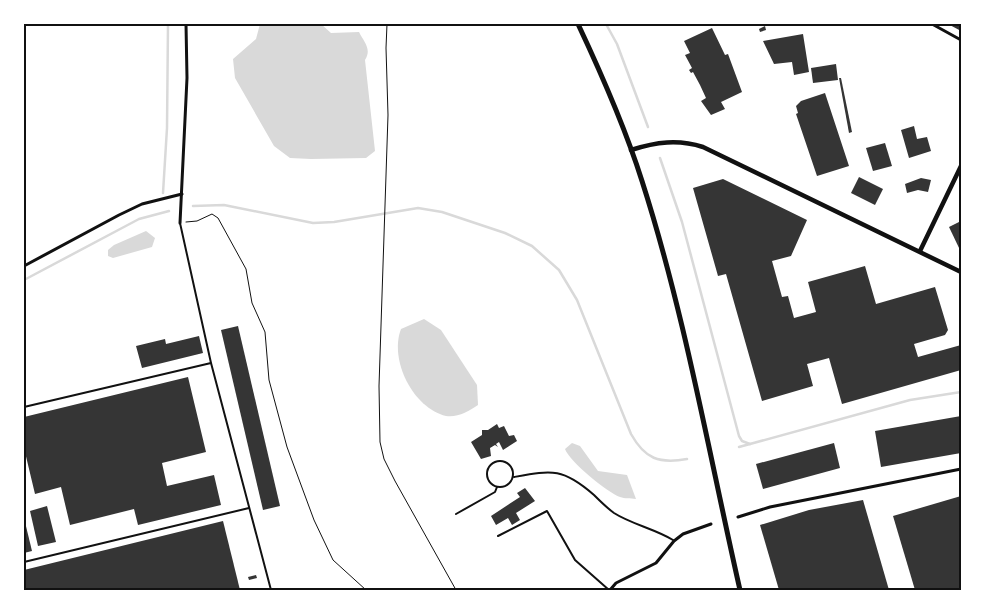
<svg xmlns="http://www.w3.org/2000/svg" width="985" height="614" viewBox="0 0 985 614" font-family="Montserrat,sans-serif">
	<rect width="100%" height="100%" fill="#fff"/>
	<g fill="#d9d9d9">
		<path d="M260 24H321L331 33 359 32C364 42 372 49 365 60L375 151 366 158 311 159 290 158 274 146 235 78 233 59 256 39Z"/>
		<path d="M146 231 155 238 152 247 113 258 108 256V250L114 245Z"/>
		<path d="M424 319 441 330 477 385 478 405C469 411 457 418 446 416 413 408 389 360 401 329Z"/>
		<path d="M572 443 580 446 598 471 627 475 636 499C630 498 625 499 620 497 608 493 569 461 565 449Z"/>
	</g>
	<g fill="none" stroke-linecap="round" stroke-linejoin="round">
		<g stroke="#d9d9d9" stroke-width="2.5">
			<path d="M606 24 617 44 648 127"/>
			<path d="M660 158 682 222 739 436 742 441 750 444"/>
			<path d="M163 193 167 128 168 24"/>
			<path d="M193 206 224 205 313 223 334 222 418 208 442 212 505 233 532 246 559 270 577 300 631 434C645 459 659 464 687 459"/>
			<path d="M24 280 139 219 169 211"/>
			<path d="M739 447 910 400 961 392"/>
		</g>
	</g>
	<g fill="#353535">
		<path d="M948 24H961V31Z"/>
		<path d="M765 26 766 30 760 32 759 29Z"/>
		<path d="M712 28 725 55 728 54 742 92 721 102 725 109 711 115 701 101 706 98 700 85 693 72 691 73 689 70 692 68 685 55 690 53 684 41Z"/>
		<path d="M803 34 809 72 794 75 792 62 774 64 763 41Z"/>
		<path d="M836 64 838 80 813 83 811 68Z"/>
		<path d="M839 78H841L852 132 849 133Z"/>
		<path d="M825 93 849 166 817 176 796 114 798 113 796 106 801 101Z"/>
		<path d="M914 126 917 139 927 137 931 151 909 158 901 130Z"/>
		<path d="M885 143 892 166 873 171 866 148Z"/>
		<path d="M859 177 883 189 875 205 851 193Z"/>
		<path d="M921 178 931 180 928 192 918 190 907 193 905 184Z"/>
		<path d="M723 179 807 220 791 256 772 261 782 297 788 296 794 318 816 312 808 282 865 266 876 304 935 287 948 330 945 335 914 344 918 357 961 345V370L842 404 829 358 807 364 813 386 762 401 726 274 718 276 693 188Z"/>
		<path d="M961 221V249L960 250 949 227Z"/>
		<path d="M238 326 280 506 263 510 221 330Z"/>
		<path d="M199 336 203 353 142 368 136 346 165 339 166 344Z"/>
		<path d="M188 377 206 452 162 463 167 486 214 475 221 505 138 525 134 509 70 525 61 487 35 494 24 448V417Z"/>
		<path d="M961 416V453L881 467 875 431Z"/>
		<path d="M497 424 499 428 504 426 509 436 514 435 517 441 503 450 499 442 496 444 498 447 495 445 490 448 491 456 481 459 471 442 482 435V430H488Z"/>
		<path d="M834 443 840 468 763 489 756 464Z"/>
		<path d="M525 488 535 501 516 513 520 520 512 525 508 518 496 525 491 516 520 497 517 493Z"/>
		<path d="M961 496V590H915L893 516Z"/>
		<path d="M863 500 889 590H779L760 525 809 510Z"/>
		<path d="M47 506 56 542 38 546 30 511Z"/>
		<path d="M24 518 32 551 24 553Z"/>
		<path d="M223 521 240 590H24V570Z"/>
		<path d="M256 575 257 578 249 580 248 577Z"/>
	</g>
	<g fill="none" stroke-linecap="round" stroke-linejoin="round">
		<g stroke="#111" stroke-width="1">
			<path d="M387 24 386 48 388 115 379 386 380 442 384 459 395 481 456 590"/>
			<path d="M186 222 197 221 212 214 218 218 246 269 252 303 265 332 269 380 287 447 314 520 333 560 366 590"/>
		</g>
		<g stroke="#111" stroke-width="2">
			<path d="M180 223 211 363 271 590"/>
			<path d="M24 407 211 363"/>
			<circle cx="500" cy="474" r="13"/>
			<path d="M514 477C553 470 563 468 594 495 600 501 607 508 614 513 631 524 655 529 673 540"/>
			<path d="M456 514 495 492 497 487"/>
			<path d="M498 536 547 511 575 560 609 590"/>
			<path d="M24 562 249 508"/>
		</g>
		<g stroke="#111" stroke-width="3">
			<path d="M932 24 961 40"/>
			<path d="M180 223 187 78 186 24"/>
			<path d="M24 266 119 215 142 204 182 194"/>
			<path d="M738 517 770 507 961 469"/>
			<path d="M610 590 616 583 656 563 674 541 683 534 711 524"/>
		</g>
		<g stroke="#111" stroke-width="4.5">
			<path d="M631 150C656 142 678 139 703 147L961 272"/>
			<path d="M920 251 961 166"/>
		</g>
		<path stroke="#111" stroke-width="5" d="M578 24C602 75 625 127 642 181 685 315 709 454 740 590"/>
	</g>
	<rect width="985" height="614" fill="none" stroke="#ffffff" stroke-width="50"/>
	<rect x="25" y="25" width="935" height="564" fill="none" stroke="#111" stroke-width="2"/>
</svg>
